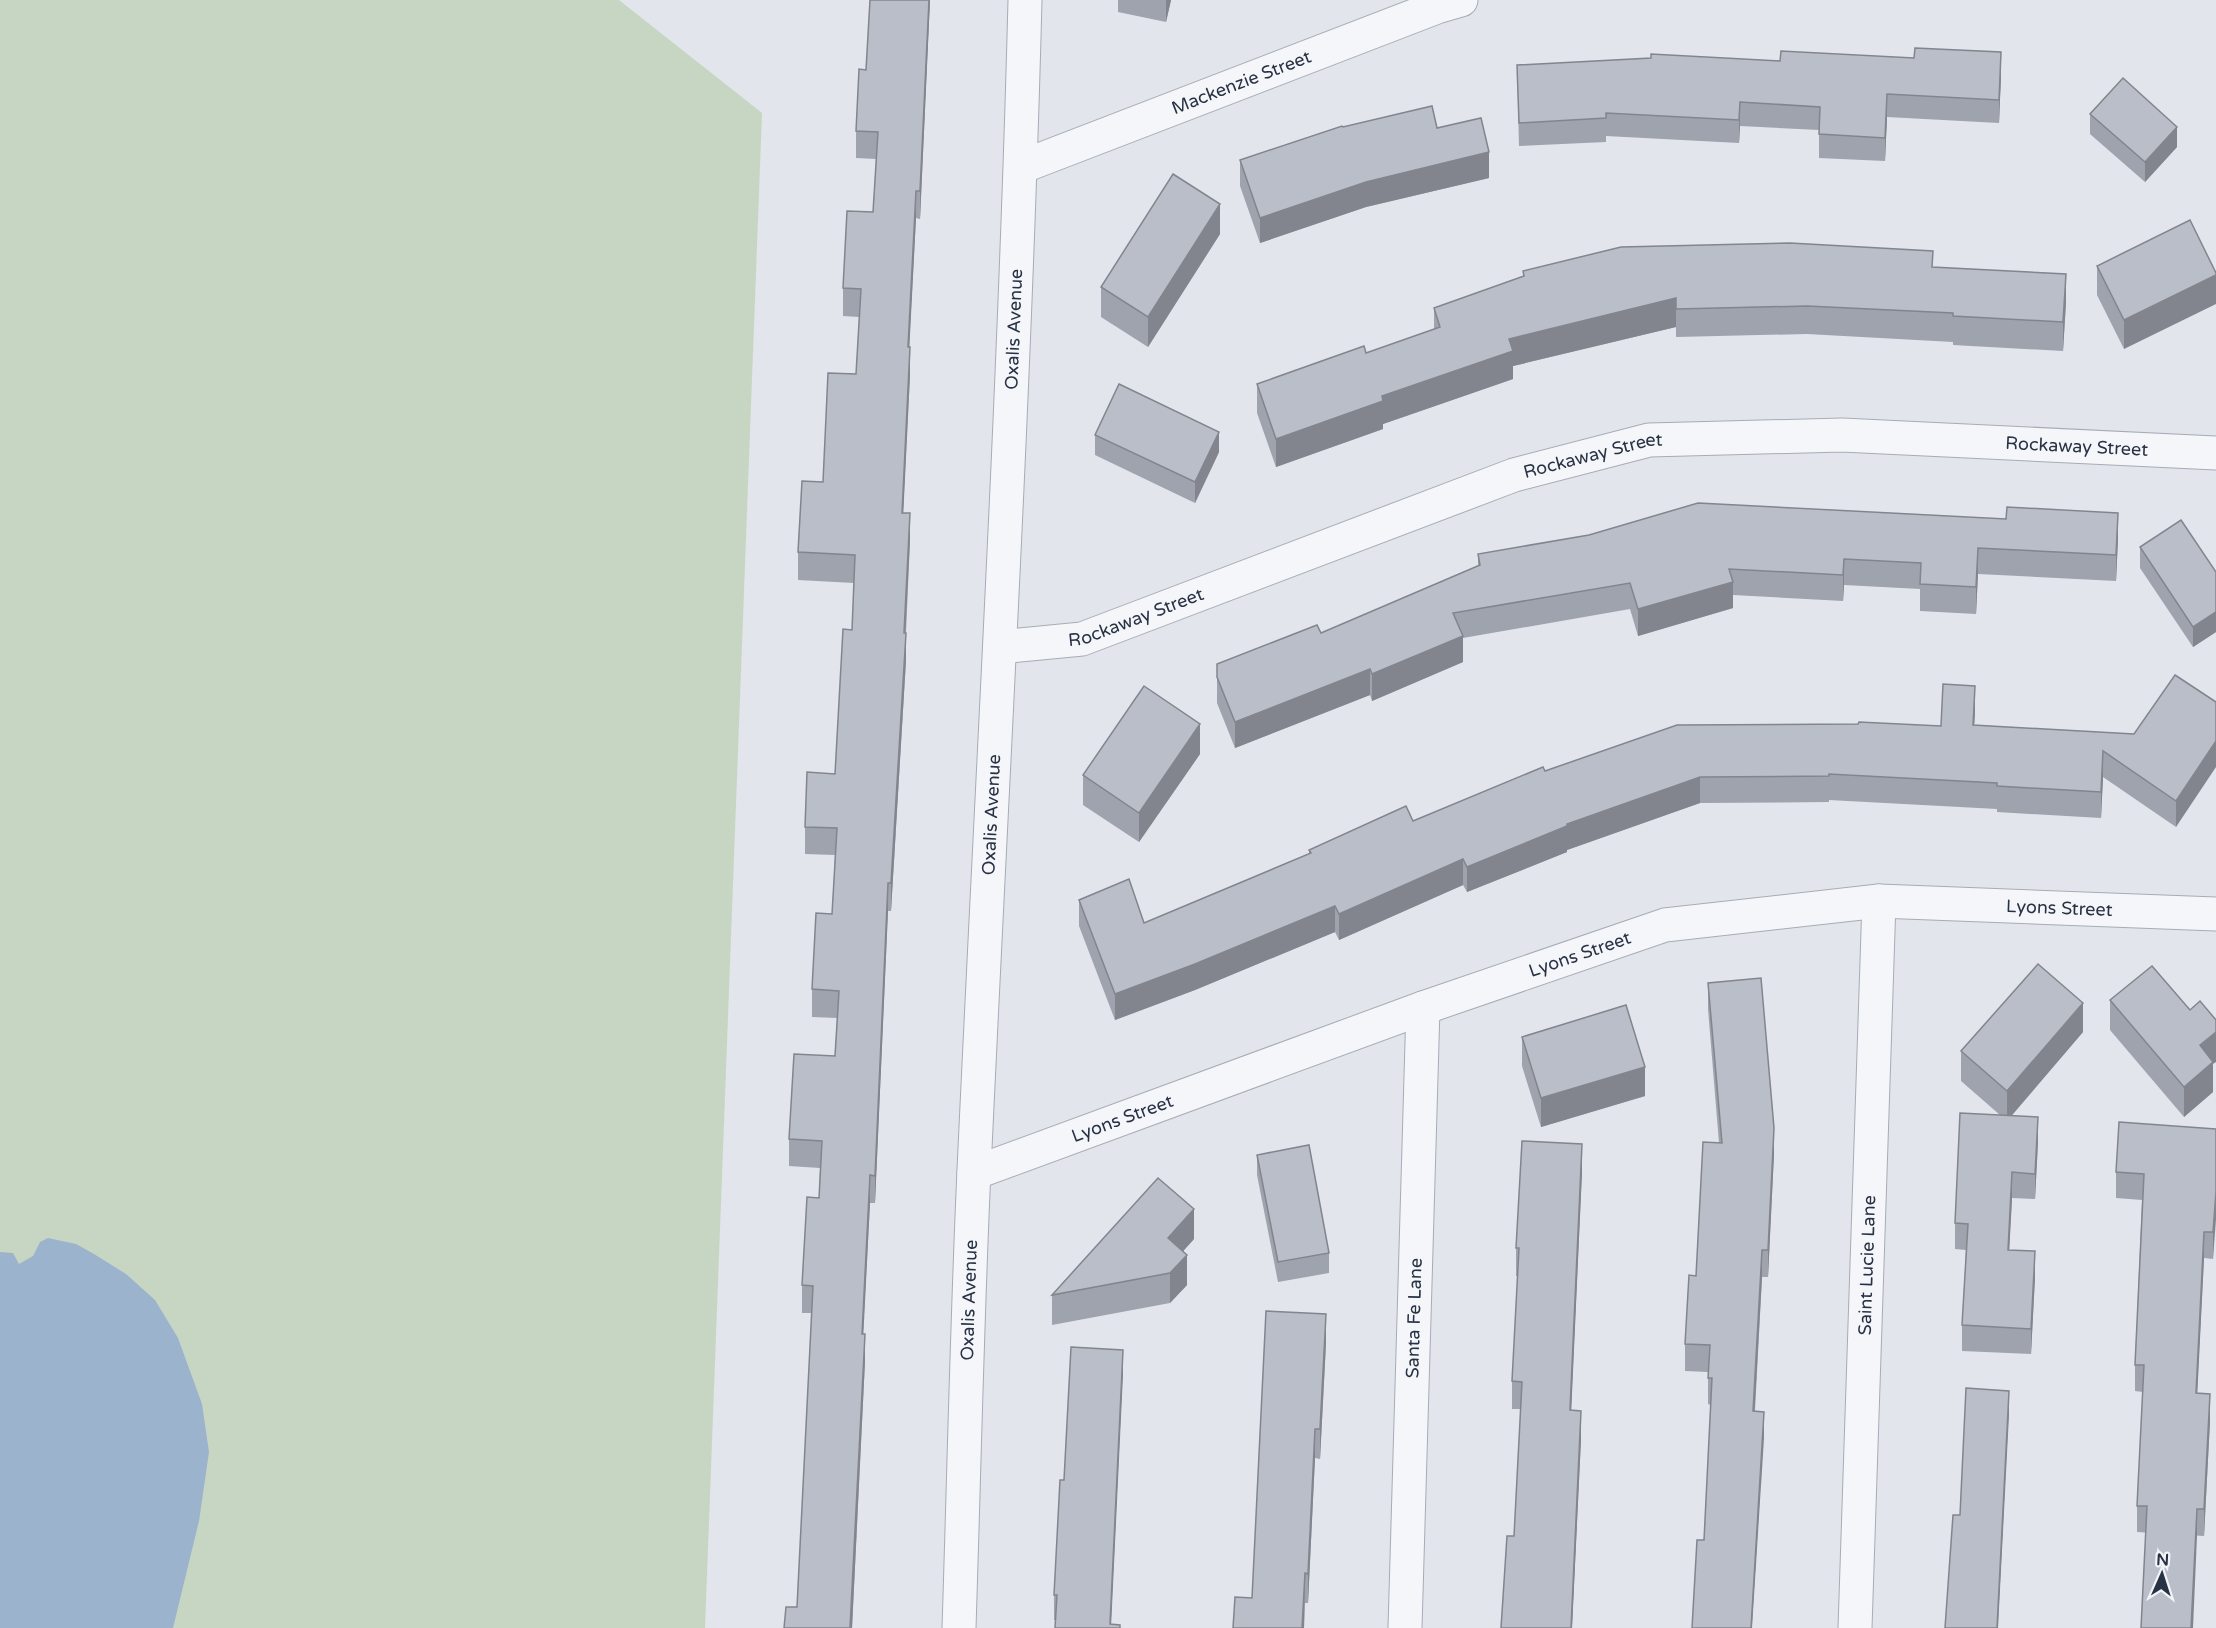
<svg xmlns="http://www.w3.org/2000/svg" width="2216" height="1628" viewBox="0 0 2216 1628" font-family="'Varela Round',sans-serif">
	<rect width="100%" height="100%" fill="#e2e5eb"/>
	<path fill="#c7d6c2" d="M0 0H619L762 113 705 1628H0Z"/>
	<path fill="#9bb3cd" d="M48 1238 76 1244 94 1254 126 1274 155 1300 178 1338 202 1404 209 1452 199 1521 173 1628H0V1252L13 1253 19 1264 33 1256 40 1242Z"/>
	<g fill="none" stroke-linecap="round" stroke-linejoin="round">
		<defs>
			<g id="minor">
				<path id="s1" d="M1021 167 1437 7 1461 0"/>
				<path id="s2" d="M1000 647 1082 639 1514 475 1649 440 1842 435 2216 453"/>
				<path id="s3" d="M974 1173 1423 1008 1665 925 1879 901 2216 914"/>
				<path id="s4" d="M959 1628C964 1475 967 1322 974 1170 992 780 1015 390 1025 0"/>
				<path id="s5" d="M1405 1628 1423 1008"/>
				<path id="s6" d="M1855 1628 1879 901"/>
			</g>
		</defs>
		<use href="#minor" stroke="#a6acb6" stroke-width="35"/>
		<use href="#minor" stroke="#f5f6f9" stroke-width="33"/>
	</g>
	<g fill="#9fa3ad">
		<path d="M870 0H930L920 219 916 218 909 347 910 375 903 513 910 540 906 633V660L891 911H888L875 1203H870L863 1334 865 1361 852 1628H784L797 1607 812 1313H802V1285L819 1198 820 1168 789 1166V1139L835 1056 837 1018 812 1017V989L832 914 835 855 805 854V827L835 774 852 630 854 583 798 580V552L823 482 856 374 859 317 843 316V288L873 212 876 159 856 158V131L866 70Z"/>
		<path d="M1118 0H1171L1166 22 1118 12Z"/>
		<path d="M1517 65 2001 75 1999 123 1887 117 1885 161 1819 158V130L1740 126 1739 143 1606 136V142L1519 146Z"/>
		<path d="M2090 114 2177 147 2145 182 2090 134Z"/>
		<path d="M1343 127 1437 128 1489 178 1366 207 1260 243 1240 186V160Z"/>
		<path d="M2190 220 2124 349 2097 295V266Z"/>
		<path d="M1220 234 1148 347 1101 317V287Z"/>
		<path d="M1933 267 2066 302 2063 351 1953 345V342L1807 334 1676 337V327L1513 366V379L1383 424V429L1276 467 1257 413V384L1366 353 1434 329V308L1523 277V271Z"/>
		<path d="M1095 435 1219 452 1195 503 1095 455Z"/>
		<path d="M2118 539 2116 581 1978 574 1976 614 1920 611V589L1844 585 1843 601 1733 595V608L1638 636 1630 609 1463 638V662L1372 701 1370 695 1235 748 1217 703V664L1321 633 1478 566V554Z"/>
		<path d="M2140 547 2216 572V632L2193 647 2140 568Z"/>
		<path d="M2216 702 2176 827 2103 777 2101 818 1997 812V809L1829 800V802L1700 803 1567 850V852L1467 892 1463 885 1339 940 1335 932 1195 990 1115 1020 1079 926V900L1144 923 1309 854V850L1413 821 1545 771 1941 726 1975 712 1974 725 2134 734Z"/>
		<path d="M1200 754 1139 842 1083 805V775Z"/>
		<path d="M1708 983 1774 1154 1768 1277H1762L1755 1411 1764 1438 1704 1540 1711 1405 1708 1404V1372L1685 1371V1344L1696 1276 1719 1143 1708 1009Z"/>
		<path d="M2110 1000 2213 1064V1092L2184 1117 2110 1030Z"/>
		<path d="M2083 1032 2012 1115 2038 1142 2035 1199 2012 1198 2009 1250 2035 1277 2031 1354 1962 1351V1325L1966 1250 1955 1249V1223L2000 1115 1961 1081V1051Z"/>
		<path d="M1522 1037 1645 1096 1541 1127 1522 1066Z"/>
		<path d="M2216 1129 2213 1259 2204 1258 2197 1393 2210 1421 2204 1536 2137 1532V1506L2143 1392 2135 1391V1365L2142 1200 2116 1198V1172Z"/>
		<path d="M1257 1155 1329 1253V1273L1278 1282 1257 1175Z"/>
		<path d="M1582 1172 1571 1410 1581 1439 1572 1628H1501L1514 1536 1521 1409H1512V1381L1518 1276H1516V1248Z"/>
		<path d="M1194 1239 1183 1251 1187 1285 1170 1303 1052 1325V1295Z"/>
		<path d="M1326 1343 1320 1459 1315 1458 1308 1603H1305L1304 1628H1233L1252 1598Z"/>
		<path d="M1123 1375 1056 1620H1054V1595Z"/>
	</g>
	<g fill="#82858d">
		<path d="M929 0H930L920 219V191Z"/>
		<path d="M1166 0H1171L1166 22Z"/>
		<path d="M2001 52V75L1999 123V100Z"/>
		<path d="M1887 94V117L1885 161V138Z"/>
		<path d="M1740 102V126L1739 143V120Z"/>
		<path d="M2177 127V147L2145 182V162Z"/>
		<path d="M1489 152V178L1366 207 1260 243V218L1366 182Z"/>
		<path d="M916 191V218L908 374V347Z"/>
		<path d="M1220 204V234L1148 347V317Z"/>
		<path d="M2066 274V302L2063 351V322Z"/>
		<path d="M2216 275V304L2124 349V320Z"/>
		<path d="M1676 298V327L1513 366V379L1383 424V429L1276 467V439L1382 396 1509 339Z"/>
		<path d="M910 347V375L902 540V513Z"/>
		<path d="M1219 432V452L1195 503V482Z"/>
		<path d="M910 513V540L904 660V633Z"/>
		<path d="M2118 513V539L2116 581V555Z"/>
		<path d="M1978 548V574L1976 614V587Z"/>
		<path d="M1844 559V585L1843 601V575Z"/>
		<path d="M1733 582V608L1638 636V609Z"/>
		<path d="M2216 612V632L2193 647V627Z"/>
		<path d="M906 633V660L891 911V883Z"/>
		<path d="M1463 636V662L1372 701V674Z"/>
		<path d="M1370 669V695L1235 748V722Z"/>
		<path d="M1975 686V712L1973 751V725Z"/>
		<path d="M1200 724V754L1139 842V813Z"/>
		<path d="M2216 741V767L2176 827V801Z"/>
		<path d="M2103 751V777L2101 818V792Z"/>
		<path d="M1700 777V803L1567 850V852L1467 892V867L1567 824Z"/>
		<path d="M1463 859V885L1339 940V914Z"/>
		<path d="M888 883V911L875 1203V1176Z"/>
		<path d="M1335 906V932L1195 990 1115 1020V994Z"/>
		<path d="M2083 1003V1032L2007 1121V1091Z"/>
		<path d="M2216 1032V1062L2213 1064V1092L2184 1117V1087L2200 1045Z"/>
		<path d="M1645 1067V1096L1541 1127V1098Z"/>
		<path d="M2038 1117V1142L2035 1199V1174Z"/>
		<path d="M1774 1128V1154L1768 1277V1250Z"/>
		<path d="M1582 1144V1172L1570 1438V1410Z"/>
		<path d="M2012 1172V1198L2008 1275V1250Z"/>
		<path d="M870 1175V1203L862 1361V1334Z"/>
		<path d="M2216 1192V1219L2213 1259V1232Z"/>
		<path d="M1194 1209V1239L1168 1268V1238Z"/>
		<path d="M2204 1232V1258L2196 1420V1393Z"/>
		<path d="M1762 1250V1277L1753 1438V1411Z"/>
		<path d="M2035 1251V1277L2031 1354V1329Z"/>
		<path d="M1187 1255V1285L1170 1303V1273Z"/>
		<path d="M1326 1314V1343L1320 1459V1429Z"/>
		<path d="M865 1334V1361L852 1628H850Z"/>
		<path d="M1123 1350V1375L1111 1628H1110Z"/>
		<path d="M2009 1391V1415L1998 1628H1997Z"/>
		<path d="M2210 1394V1421L2204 1536V1509Z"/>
		<path d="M1581 1411V1439L1572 1628H1571Z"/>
		<path d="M1764 1412V1438L1752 1628H1751Z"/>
		<path d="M1315 1429V1458L1308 1603V1574Z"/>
		<path d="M2197 1509V1536L2193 1628H2191Z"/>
		<path d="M1305 1573 1304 1628H1302Z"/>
	</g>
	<g fill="#b9bec9" stroke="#82858d" stroke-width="1.5">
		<path d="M870 0H929L920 191H916L908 347H910L902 513H910L904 633H906L891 883H888L875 1176 870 1175 862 1334H865L850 1628H784L786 1607H797L813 1286 802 1285 807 1197 819 1198 822 1141 789 1139 794 1054 835 1056 839 991 812 989 816 913 832 914 837 828 805 827 807 772 835 774 843 629 852 630 855 555 798 552 802 481 823 482 828 373 856 374 861 289 843 288 847 211 873 212 878 132 856 131 859 69 866 70Z"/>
		<path d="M1915 48 2001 52 1999 100 1887 94 1885 138 1819 134 1820 107 1740 102 1739 120 1606 113V118L1519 123 1517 65 1651 58V54L1780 61 1781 51 1914 58Z"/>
		<path d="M2123 78 2177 127 2145 162 2090 114Z"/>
		<path d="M1432 106 1437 128 1481 118 1489 152 1366 182 1260 218 1240 160 1342 126 1343 127Z"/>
		<path d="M1173 174 1220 204 1148 317 1101 287Z"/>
		<path d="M2190 220 2216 273V275L2124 320 2097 266Z"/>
		<path d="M1790 243 1933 251 1932 267 2066 274 2063 322 1953 316V313L1807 306 1676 309V298L1509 339 1513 351 1382 396 1383 401 1276 439 1257 384 1364 346 1366 353 1440 327 1434 308 1524 276 1523 271 1621 247Z"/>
		<path d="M1119 384 1219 432 1195 482 1095 435Z"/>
		<path d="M1698 503 2006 519 2007 507 2118 513 2116 555 1978 548 1976 587 1920 584 1921 563 1844 559 1843 575 1729 569 1733 582 1638 609 1630 583 1453 613 1463 636 1372 674 1370 669 1235 722 1217 677V664L1317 625 1321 633 1480 565 1478 554 1589 535Z"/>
		<path d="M2181 520 2216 572V612L2193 627 2140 547Z"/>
		<path d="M2175 675 2216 702V741L2176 801 2103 751 2101 792 1997 786V783L1829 774V776L1700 777 1567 824V826L1467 867 1463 859 1339 914 1335 906 1195 964 1115 994 1079 900 1129 879 1144 923 1311 853 1309 850 1406 806 1413 821 1543 767 1545 771 1677 725 1858 724 1859 722 1941 726 1943 684 1975 686 1973 725 2134 734Z"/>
		<path d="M1144 686 1200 724 1139 813 1083 775Z"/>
		<path d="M2038 964 2083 1003 2007 1091 1961 1051Z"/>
		<path d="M2152 966 2190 1010 2200 1001 2216 1020V1032L2200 1045 2213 1062 2184 1087 2110 1000Z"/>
		<path d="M1761 978 1774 1128 1768 1250H1762L1753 1411 1764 1412 1751 1628H1692L1697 1540H1704L1712 1378H1708L1710 1345 1685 1344 1689 1275 1696 1276 1703 1142 1722 1143 1708 983Z"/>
		<path d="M1626 1005 1645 1067 1541 1098 1522 1037Z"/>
		<path d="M1960 1113 2038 1117 2035 1174 2012 1172 2008 1250 2035 1251 2031 1329 1962 1325 1968 1224 1955 1223Z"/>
		<path d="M2119 1122 2216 1129V1192L2213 1232H2204L2196 1393 2210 1394 2204 1509H2197L2191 1628H2141L2147 1506H2137L2144 1365H2135L2144 1174 2116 1172Z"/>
		<path d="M1522 1141 1582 1144 1570 1410 1581 1411 1571 1628H1501L1507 1536H1514L1522 1382 1512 1381 1519 1248H1516Z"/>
		<path d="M1309 1145 1329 1253 1278 1262 1257 1155Z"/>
		<path d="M1158 1178 1194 1209 1168 1238 1187 1255 1170 1273 1052 1295Z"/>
		<path d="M1266 1311 1326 1314 1320 1429H1315L1308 1574 1305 1573 1302 1628H1233L1235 1597 1252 1598Z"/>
		<path d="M1071 1347 1123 1350 1110 1624 1120 1625V1628H1055L1057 1595H1054L1060 1480H1064Z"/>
		<path d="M1966 1388 2009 1391 1997 1628H1945L1953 1515H1960Z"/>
	</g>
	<g text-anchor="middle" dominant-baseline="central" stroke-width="6" stroke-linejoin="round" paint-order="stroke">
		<g font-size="18" fill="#283245" stroke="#f2f4f8">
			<text stroke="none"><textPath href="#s1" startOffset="236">Mackenzie Street</textPath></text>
			<text stroke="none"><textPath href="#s4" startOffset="1300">Oxalis Avenue</textPath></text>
			<text stroke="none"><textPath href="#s2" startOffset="1112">Rockaway Street</textPath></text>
			<text stroke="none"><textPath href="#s2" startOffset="626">Rockaway Street</textPath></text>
			<text stroke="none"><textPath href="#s2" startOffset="140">Rockaway Street</textPath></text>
			<text stroke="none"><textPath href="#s4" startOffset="814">Oxalis Avenue</textPath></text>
			<text stroke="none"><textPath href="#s3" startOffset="1130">Lyons Street</textPath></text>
			<text stroke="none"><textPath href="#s3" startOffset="644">Lyons Street</textPath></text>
			<text stroke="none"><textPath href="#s3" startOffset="158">Lyons Street</textPath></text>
			<text stroke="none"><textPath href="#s6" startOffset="363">Saint Lucie Lane</textPath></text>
			<text stroke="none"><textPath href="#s4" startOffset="328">Oxalis Avenue</textPath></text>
			<text stroke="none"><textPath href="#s5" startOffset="310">Santa Fe Lane</textPath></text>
		</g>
	</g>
	<g transform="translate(2162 1574) rotate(3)" stroke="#f2f4f8" stroke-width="4.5" paint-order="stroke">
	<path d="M0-4.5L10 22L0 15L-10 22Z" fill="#283245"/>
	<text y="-9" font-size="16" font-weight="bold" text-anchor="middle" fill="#283245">N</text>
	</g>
</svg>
